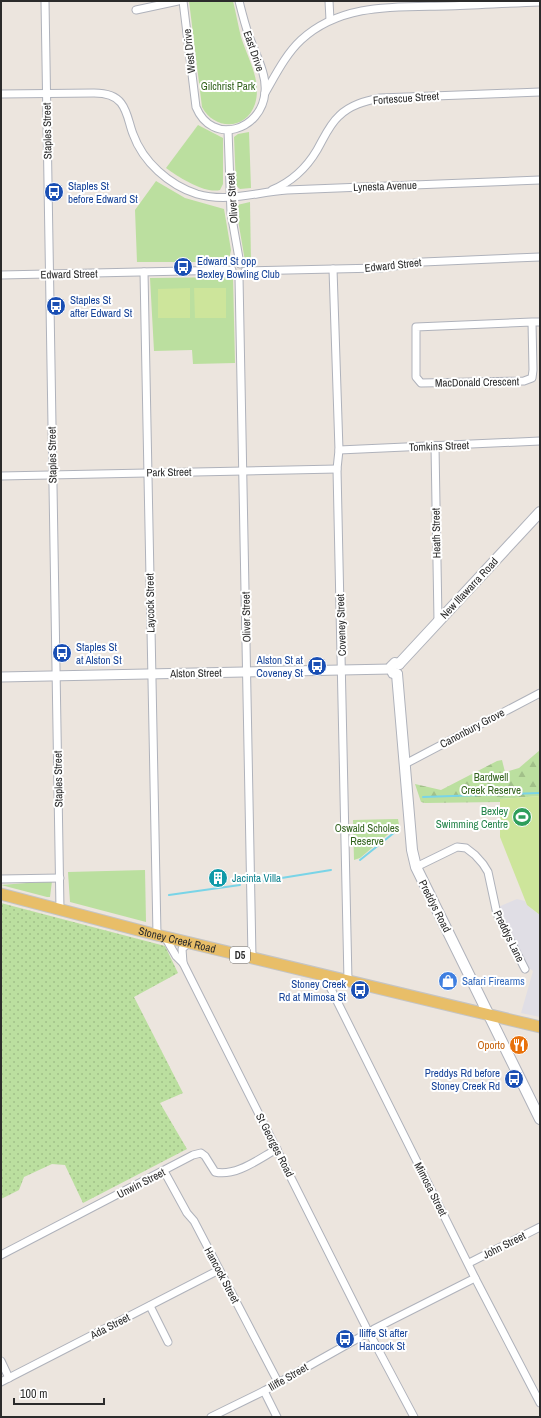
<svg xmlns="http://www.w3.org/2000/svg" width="541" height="1418" viewBox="0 0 541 1418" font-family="'Archivo Narrow',sans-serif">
	<defs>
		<pattern id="grass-dots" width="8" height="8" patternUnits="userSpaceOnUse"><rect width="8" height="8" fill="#bbdf9f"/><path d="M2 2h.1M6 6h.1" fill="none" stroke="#a1c089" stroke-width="1.8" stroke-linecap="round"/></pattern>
		<pattern id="forest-firs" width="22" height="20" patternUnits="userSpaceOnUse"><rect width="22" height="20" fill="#bbdf9f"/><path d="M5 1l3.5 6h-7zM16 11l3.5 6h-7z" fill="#a1c089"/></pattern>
	</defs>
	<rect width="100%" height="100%" fill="#ece5de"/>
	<path fill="#e0dee5" d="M517 899 525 901 527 905 540 915V1017L521 1013 533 971 529 968 498 907Z"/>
	<path fill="url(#grass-dots)" d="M1 903 165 946 178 973 134 997 183 1093 160 1103 187 1149 83 1203 65 1165 52 1164 24 1177 19 1190 1 1199Z"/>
	<path fill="url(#forest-firs)" d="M540 750V796L500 799V802L425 803 421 802 415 784 441 790 497 761 502 760 505 772 519 768Z"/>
	<g fill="#bbdf9f">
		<path d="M189 1H233C236 13 238 25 241 37 248 59 262 81 255 104 246 131 214 130 202 107Z"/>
		<path d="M198 125 223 138V184L220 190C205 194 178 177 166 168Z"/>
		<path d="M249 132 251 188 240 189 236 186 234 137 238 134Z"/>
		<path d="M156 181 185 198 224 209 231 250 229 260 225 262H137L135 210Z"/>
		<path d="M250 202 251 261H245L236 208 237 205Z"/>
		<path d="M233 277 235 363 193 364 192 350 154 351 150 278Z"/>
		<path d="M398 819 399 825 360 858 354 860 353 820Z"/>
		<path d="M145 870 146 922 70 902 68 872Z"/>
		<path d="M52 881 50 897H47L1 885Z"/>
	</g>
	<g fill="#cde59b">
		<path d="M190 288V318H158V289Z"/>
		<path d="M194 288H226V318H195Z"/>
		<path d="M540 796V915L527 905 500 837V799Z"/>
	</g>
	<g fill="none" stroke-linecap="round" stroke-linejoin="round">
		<g stroke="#79d4e7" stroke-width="2">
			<path d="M423 797 540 793"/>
			<path d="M360 860 395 832"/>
			<path d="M263 881 331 870"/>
			<path d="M169 895 240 885"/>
		</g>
		<defs>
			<g id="minor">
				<path d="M45 1 60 910"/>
				<path d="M183 1 196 107C212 146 262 131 265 92 267 74 255 53 249 36 245 25 242 13 239 1"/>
				<path d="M329 1 330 20"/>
				<path d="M136 10 178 1"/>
				<path d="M265 93C276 74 286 54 301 40 341 3 396 7 446 6 477 5 509 3 540 2"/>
				<path d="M1 94 94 93C105 93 115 95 121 103 128 112 129 124 133 134 143 162 169 185 197 194 228 203 256 192 287 190 371 186 456 184 540 180"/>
				<path d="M228 130 231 213 240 264"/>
				<path d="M272 190C291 182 307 167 317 150 324 138 329 125 339 116 350 105 365 101 380 98L540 92"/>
				<path d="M333 269 339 450 337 469 348 981"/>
				<path d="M245 271 380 268 423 262 540 257"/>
				<path d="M144 272 157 935"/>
				<path d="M1 275 232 270"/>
				<path d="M239 277 252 957"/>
				<path d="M532 322 533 370 532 378 524 381 421 383 416 377V327L532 322H540"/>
				<path d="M435 446 438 620"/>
				<path d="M339 450 540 441"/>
				<path d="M1 476 337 469"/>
				<path d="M405 764 540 693"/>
				<path d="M416 867 457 847 466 848 475 855 483 864 488 872 497 914 525 969"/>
				<path d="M1 879 60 878"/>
				<path d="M165 937 176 956 183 963"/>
				<path d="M192 943 186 945 182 949 183 963 366 1327"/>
				<path d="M324 975 475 1278 540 1403"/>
				<path d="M164 1171 187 1213 194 1221 278 1382"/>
				<path d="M1 1255 193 1155 201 1153 205 1156 215 1172C236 1177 260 1158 277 1149"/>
				<path d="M469 1263 540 1227"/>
				<path d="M150 1306 168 1342"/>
				<path d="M374 1329 475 1278"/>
				<path d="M372 1338 414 1417"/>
				<path d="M1 1361 9 1378"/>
				<path d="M1 1382 219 1270"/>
				<path d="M264 1391 277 1417"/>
				<path d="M211 1417 264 1391 364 1335"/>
			</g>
			<path id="tertiary" d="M1 677 391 669"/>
			<g id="secondary">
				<path d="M399 664 540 512"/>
				<path d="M397 674 412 850 416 867 540 1119"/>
				<path d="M397 674 393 673 391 667 395 663 399 664"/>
			</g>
			<g id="primary">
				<path id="s1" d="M1 894 157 935 540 1027"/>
			</g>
		</defs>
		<use href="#minor" stroke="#afb2bb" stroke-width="9"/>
		<use href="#tertiary" stroke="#afb2bb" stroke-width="11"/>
		<use href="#secondary" stroke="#afb2bb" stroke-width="12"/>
		<use href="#primary" stroke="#c4c4c4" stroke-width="13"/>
		<use href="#minor" stroke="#fff" stroke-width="7"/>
		<use href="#tertiary" stroke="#fff" stroke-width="9"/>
		<use href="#secondary" stroke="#fff" stroke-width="10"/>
		<use href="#primary" stroke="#e8be68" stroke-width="11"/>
	</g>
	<defs>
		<symbol id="bus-disc" viewBox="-11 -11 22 22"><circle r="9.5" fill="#1a4fb4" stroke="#fff"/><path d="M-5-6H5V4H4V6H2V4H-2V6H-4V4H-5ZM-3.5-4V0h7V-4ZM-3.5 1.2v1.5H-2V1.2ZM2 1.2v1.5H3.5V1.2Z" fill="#fff"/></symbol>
		<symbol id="stadium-disc" viewBox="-11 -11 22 22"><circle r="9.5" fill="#2e9e5b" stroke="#fff"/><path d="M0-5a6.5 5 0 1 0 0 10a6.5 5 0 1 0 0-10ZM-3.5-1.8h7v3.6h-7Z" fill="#fff"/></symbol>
		<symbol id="building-disc" viewBox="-11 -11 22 22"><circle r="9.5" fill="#0f9aa8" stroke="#fff"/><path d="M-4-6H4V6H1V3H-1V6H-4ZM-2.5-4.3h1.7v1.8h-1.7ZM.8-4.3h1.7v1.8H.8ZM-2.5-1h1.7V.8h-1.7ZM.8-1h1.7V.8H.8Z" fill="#fff"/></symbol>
		<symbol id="shop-disc" viewBox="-11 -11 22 22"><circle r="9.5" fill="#3f7fe0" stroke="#fff"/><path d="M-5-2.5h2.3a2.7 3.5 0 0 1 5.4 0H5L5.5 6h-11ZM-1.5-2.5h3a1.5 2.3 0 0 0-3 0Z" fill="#fff"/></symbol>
		<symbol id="restaurant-disc" viewBox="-11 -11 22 22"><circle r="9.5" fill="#e8710a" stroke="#fff"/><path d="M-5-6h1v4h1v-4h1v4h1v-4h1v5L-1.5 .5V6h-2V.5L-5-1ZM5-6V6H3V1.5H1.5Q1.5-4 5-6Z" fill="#fff"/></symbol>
	</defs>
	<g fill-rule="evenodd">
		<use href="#bus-disc" x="43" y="181" width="22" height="22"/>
		<use href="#bus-disc" x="172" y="256" width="22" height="22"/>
		<use href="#bus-disc" x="45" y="295" width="22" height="22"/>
		<use href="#bus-disc" x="51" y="642" width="22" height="22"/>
		<use href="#bus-disc" x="306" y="655" width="22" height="22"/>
		<use href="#stadium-disc" x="511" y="806" width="22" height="22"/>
		<use href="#building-disc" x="207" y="867" width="22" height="22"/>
		<use href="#shop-disc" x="437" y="970" width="22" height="22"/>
		<use href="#bus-disc" x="349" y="979" width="22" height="22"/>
		<use href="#restaurant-disc" x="508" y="1034" width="22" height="22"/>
		<use href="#bus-disc" x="503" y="1068" width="22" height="22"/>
		<use href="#bus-disc" x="334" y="1328" width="22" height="22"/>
	</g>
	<g text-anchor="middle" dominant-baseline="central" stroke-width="4" stroke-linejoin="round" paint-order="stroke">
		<rect fill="#fff" stroke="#6b6b6b" stroke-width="1" x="230" y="947" width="20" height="16" rx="3"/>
		<g font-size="10" font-weight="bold" fill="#2b2b2b">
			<text x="240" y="955">D5</text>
		</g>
		<g font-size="11" fill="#2b2b2b" stroke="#fff">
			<text transform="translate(189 51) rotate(-96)">West Drive</text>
			<text transform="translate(254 51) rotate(71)">East Drive</text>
			<text transform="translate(406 98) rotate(-4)">Fortescue Street</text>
			<text transform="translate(47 131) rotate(-91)">Staples Street</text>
			<text transform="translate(385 186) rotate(-2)">Lynesta Avenue</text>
			<text transform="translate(232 198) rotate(-94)">Oliver Street</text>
			<text transform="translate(393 265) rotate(-6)">Edward Street</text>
			<text transform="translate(69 274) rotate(-1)">Edward Street</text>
			<text transform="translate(477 382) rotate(-1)">MacDonald Crescent</text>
			<text transform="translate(439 446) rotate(-2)">Tomkins Street</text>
			<text transform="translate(52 455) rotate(-91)">Staples Street</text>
			<text transform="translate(169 472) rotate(-1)">Park Street</text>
			<text transform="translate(436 533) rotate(-91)">Heath Street</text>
			<text transform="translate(469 588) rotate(-47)">New Illawarra Road</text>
			<text transform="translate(150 603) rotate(-91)">Laycock Street</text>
			<text transform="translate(246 617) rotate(-91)">Oliver Street</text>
			<text transform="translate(341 625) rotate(-92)">Coveney Street</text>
			<text transform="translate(196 673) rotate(-1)">Alston Street</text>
			<text transform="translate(472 728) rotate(-28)">Canonbury Grove</text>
			<text transform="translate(58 779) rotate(-91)">Staples Street</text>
			<text transform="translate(435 906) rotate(63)">Preddys Road</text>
			<text transform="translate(509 936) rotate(64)">Preddys Lane</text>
			<text stroke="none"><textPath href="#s1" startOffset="182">Stoney Creek Road</textPath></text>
			<text transform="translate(275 1145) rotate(63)">St Georges Road</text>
			<text transform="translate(141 1183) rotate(-27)">Unwin Street</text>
			<text transform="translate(431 1189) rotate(63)">Mimosa Street</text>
			<text transform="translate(504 1245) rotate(-27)">John Street</text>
			<text transform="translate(222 1275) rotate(62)">Hancock Street</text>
			<text transform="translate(110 1326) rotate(-27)">Ada Street</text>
			<text transform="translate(288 1377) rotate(-30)">Iliffe Street</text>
		</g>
		<g font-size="11" fill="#34641f" stroke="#fff">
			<text x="228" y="86">Gilchrist Park</text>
			<text x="491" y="777">Bardwell<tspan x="491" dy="13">Creek Reserve</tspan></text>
			<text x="367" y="828">Oswald Scholes<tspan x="367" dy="13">Reserve</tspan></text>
		</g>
		<g font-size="11" fill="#164399" stroke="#fff" text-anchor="start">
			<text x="68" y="186">Staples St<tspan x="68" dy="13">before Edward St</tspan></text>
			<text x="197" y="261">Edward St opp<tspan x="197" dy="13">Bexley Bowling Club</tspan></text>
			<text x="70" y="300">Staples St<tspan x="70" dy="13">after Edward St</tspan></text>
			<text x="76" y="647">Staples St<tspan x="76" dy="13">at Alston St</tspan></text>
			<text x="303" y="660" text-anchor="end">Alston St at<tspan x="303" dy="13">Coveney St</tspan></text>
			<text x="346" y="984" text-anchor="end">Stoney Creek<tspan x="346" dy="13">Rd at Mimosa St</tspan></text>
			<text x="500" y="1073" text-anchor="end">Preddys Rd before<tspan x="500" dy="13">Stoney Creek Rd</tspan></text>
			<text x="359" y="1333">Iliffe St after<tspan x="359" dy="13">Hancock St</tspan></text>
		</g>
		<g font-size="11" fill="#27864d" stroke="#fff" text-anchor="end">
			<text x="508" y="811">Bexley<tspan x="508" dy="13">Swimming Centre</tspan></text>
		</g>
		<g font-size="11" fill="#0d838f" stroke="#fff" text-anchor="start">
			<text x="232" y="878">Jacinta Villa</text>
		</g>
		<g font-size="11" fill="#366cbe" stroke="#fff" text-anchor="start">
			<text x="462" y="981">Safari Firearms</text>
		</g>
		<g font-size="11" fill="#c56008" stroke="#fff" text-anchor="end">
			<text x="505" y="1045">Oporto</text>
		</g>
	</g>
	<rect width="541" height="1418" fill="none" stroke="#2b2b2b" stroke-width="4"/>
	<path d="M14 1398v6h90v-6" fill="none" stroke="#2b2b2b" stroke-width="2"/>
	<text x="20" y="1398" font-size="12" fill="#2b2b2b" stroke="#ffffff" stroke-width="3" paint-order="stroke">100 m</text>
</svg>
